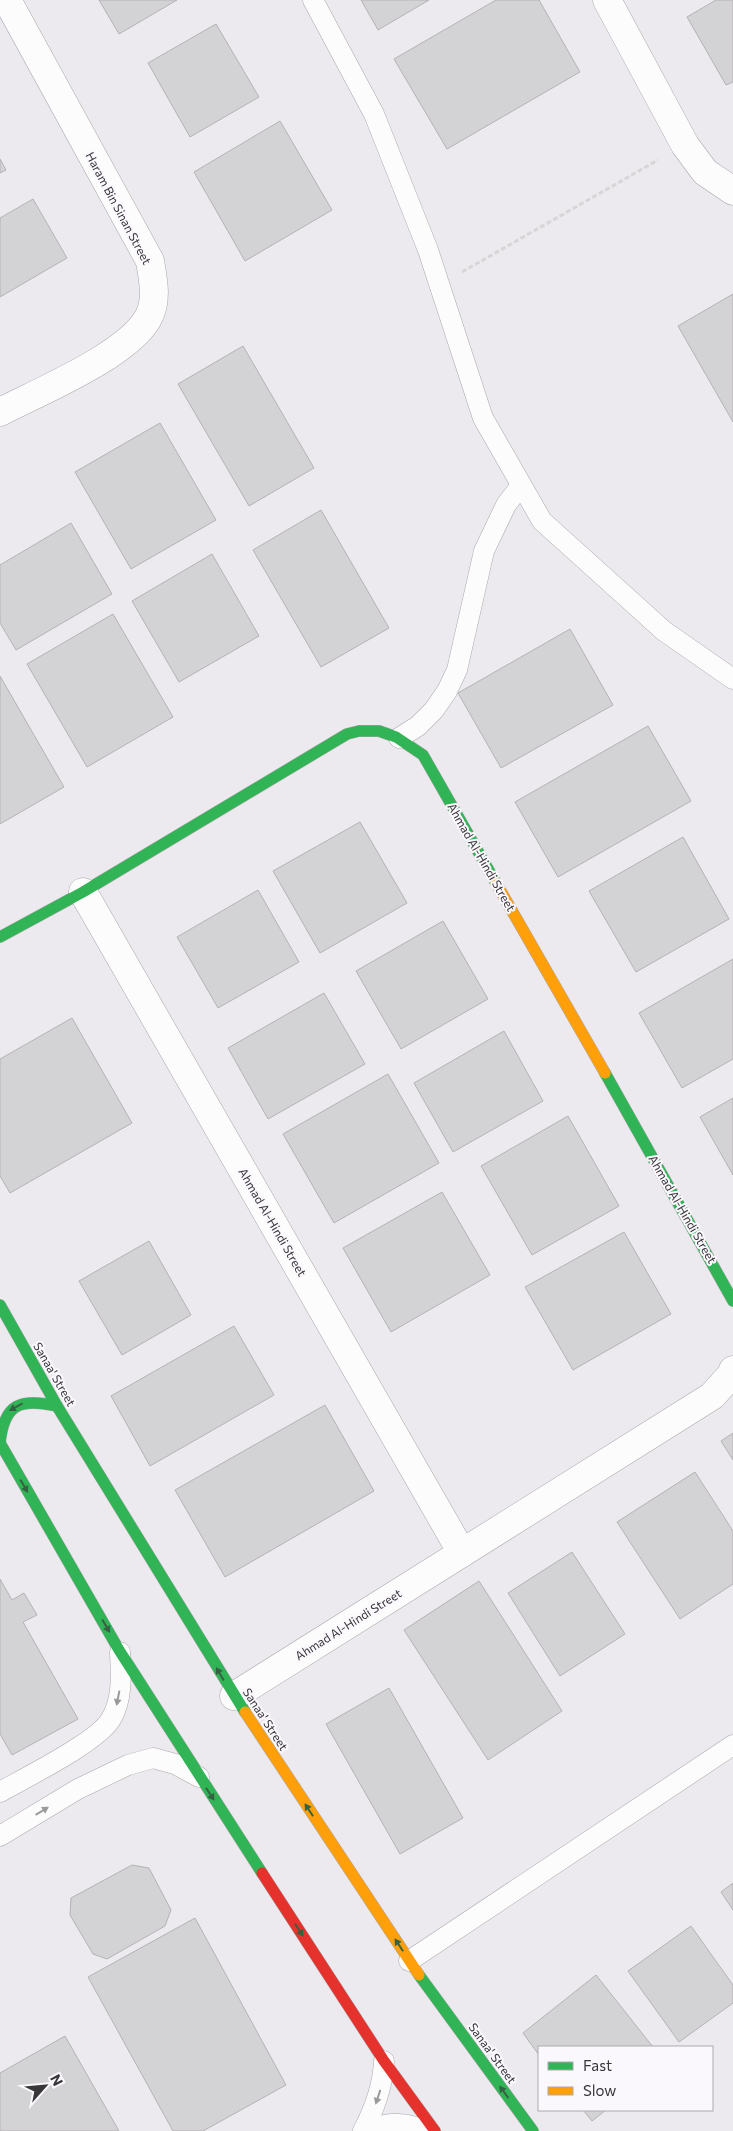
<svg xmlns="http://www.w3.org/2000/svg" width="733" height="2131" viewBox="0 0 733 2131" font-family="Commissioner,sans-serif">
	<rect width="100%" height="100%" fill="#edeaef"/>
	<g fill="#d3d2d5" stroke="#b4b2b5">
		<path d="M99 0H177L119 34Z"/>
		<path d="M361 0H429L378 30Z"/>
		<path d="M496 0H539L580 72 447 149 394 59Z"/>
		<path d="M716 0H733V82L726 85 687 17Z"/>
		<path d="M216 24 259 97 190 137 148 63Z"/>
		<path d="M280 121 332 210 245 261 194 172Z"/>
		<path d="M0 159 6 170 0 173Z"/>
		<path d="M33 199 67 258 0 297V218Z"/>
		<path d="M733 294V422L678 326Z"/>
		<path d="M243 346 314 468 249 506 178 384Z"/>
		<path d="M160 423 216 520 131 569 75 472Z"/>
		<path d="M321 510 389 628 321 667 253 550Z"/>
		<path d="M71 523 112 594 16 650 0 623V565Z"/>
		<path d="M212 554 259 636 179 682 132 601Z"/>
		<path d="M113 614 173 717 87 767 27 664Z"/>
		<path d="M570 629 613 705 501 768 458 693Z"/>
		<path d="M0 676 64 787 0 824Z"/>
		<path d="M648 726 691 801 558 877 515 802Z"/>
		<path d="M360 822 407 903 320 953 273 871Z"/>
		<path d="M683 837 729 919 636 972 589 891Z"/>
		<path d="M258 890 299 962 218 1008 177 937Z"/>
		<path d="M443 921 488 999 401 1049 356 971Z"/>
		<path d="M733 959V1059L682 1088 639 1013Z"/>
		<path d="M324 993 365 1064 268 1119 228 1048Z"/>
		<path d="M72 1018 132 1123 10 1193 0 1176V1059Z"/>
		<path d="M504 1031 543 1101 453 1152 414 1083Z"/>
		<path d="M388 1074 439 1163 334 1223 283 1134Z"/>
		<path d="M733 1098V1175L700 1117Z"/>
		<path d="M568 1116 619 1206 532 1255 481 1166Z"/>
		<path d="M442 1192 490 1275 391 1332 343 1248Z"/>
		<path d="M624 1232 671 1314 573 1370 525 1287Z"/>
		<path d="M149 1241 191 1315 122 1355 79 1281Z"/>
		<path d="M234 1326 274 1395 150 1466 111 1396Z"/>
		<path d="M325 1405 374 1491 225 1577 175 1490Z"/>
		<path d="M733 1433V1460L721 1441Z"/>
		<path d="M695 1472 733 1531V1584L680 1619 617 1522Z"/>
		<path d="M572 1552 625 1634 560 1676 508 1593Z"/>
		<path d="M0 1579 12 1600 24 1593 37 1615 23 1622 78 1719 12 1755 0 1734Z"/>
		<path d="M479 1581 562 1711 488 1760 404 1630Z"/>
		<path d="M389 1688 463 1818 400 1854 326 1724Z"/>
		<path d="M132 1865 149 1868 171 1910 165 1926 107 1959 93 1954 70 1915 71 1898Z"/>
		<path d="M733 1883V1910L721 1892Z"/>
		<path d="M195 1918 286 2085 203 2131H173L88 1977Z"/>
		<path d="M691 1926 733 1985V2003L679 2042 628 1971Z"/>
		<path d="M596 1975 653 2047H539V2055L523 2033Z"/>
		<path d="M65 2036 119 2131H0V2073Z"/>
		<path d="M583 2110H606L592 2121Z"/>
	</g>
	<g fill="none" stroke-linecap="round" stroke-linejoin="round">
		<defs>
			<g id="lane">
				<path d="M313 0 374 114 428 250 483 418 542 521 664 631 733 679"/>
				<path d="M399 738 418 726 434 710 447 691 457 670 484 551 506 505 521 485"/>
				<path d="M0 1792C25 1778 99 1741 111 1719 123 1699 121 1674 120 1652"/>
				<path d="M0 1836 78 1789 128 1765 153 1758 175 1764 199 1777"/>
				<path d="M409 1961 733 1745"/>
				<path d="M363 2131C375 2108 383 2086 384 2061"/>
				<path d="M369 2131C387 2121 408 2122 426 2131"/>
			</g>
			<g id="street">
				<path d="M607 0 685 145 705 172 733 191"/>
				<path d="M0 412C39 392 128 355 148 318 158 301 153 279 150 261L7 0"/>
				<path d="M83 892 462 1553"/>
				<path d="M234 1696 712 1396 731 1375 733 1370"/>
			</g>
			<g id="fast">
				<path d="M0 937 83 892 347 734 359 731H379L396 737 423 755 496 883"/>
				<path d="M605 1073 733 1301"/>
				<path d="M0 1305 57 1406 245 1712"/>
				<path d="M0 1443 119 1650 262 1873"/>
				<path d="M0 1443C4 1403 21 1398 57 1406"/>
				<path d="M419 1975 533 2131"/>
			</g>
			<g id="slow">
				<path d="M496 883 605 1073"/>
				<path d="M245 1712 419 1975"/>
			</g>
			<path id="jam" d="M262 1873 384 2061 435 2131"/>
		</defs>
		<use href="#lane" stroke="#a9a7aa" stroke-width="21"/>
		<use href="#street" stroke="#a9a7aa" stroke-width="29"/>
		<use href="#fast" stroke="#a9a7aa" stroke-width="12"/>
		<use href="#slow" stroke="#a9a7aa" stroke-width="12"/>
		<use href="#jam" stroke="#a9a7aa" stroke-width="12"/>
		<path stroke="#d6d6d6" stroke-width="3" stroke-dasharray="5 2.5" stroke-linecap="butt" d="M462 272 658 160"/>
		<use href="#lane" stroke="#fcfcfd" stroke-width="20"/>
		<use href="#street" stroke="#fcfcfd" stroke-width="28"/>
		<use href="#fast" stroke="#30b455" stroke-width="11"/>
		<use href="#slow" stroke="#ff9f0a" stroke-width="11"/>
		<use href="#jam" stroke="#e5322d" stroke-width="11"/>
	</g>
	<defs><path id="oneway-solid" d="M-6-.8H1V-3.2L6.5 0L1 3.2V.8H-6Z" transform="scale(1.25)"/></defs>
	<g fill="#356243">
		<use href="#oneway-solid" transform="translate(16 1407) rotate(151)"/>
		<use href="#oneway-solid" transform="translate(24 1486) rotate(60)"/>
		<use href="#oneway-solid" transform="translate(106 1626) rotate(60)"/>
		<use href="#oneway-solid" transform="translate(220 1674) rotate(-121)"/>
		<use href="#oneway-solid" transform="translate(210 1794) rotate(57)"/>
		<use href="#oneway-solid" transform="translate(309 1810) rotate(-123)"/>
		<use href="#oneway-solid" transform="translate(299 1930) rotate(57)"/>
		<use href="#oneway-solid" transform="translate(399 1945) rotate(-123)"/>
		<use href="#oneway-solid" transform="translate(504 2092) rotate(-126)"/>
	</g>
	<g fill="#9a999b">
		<use href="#oneway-solid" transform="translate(118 1698) rotate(101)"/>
		<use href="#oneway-solid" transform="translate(42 1811) rotate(-31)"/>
		<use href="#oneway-solid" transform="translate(378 2097) rotate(108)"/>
	</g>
	<g text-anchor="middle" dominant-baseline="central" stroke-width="4" stroke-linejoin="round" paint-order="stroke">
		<g font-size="12" fill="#383639" stroke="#faf7fd">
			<text transform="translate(119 208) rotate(62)">Haram Bin Sinan Street</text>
			<text transform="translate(482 857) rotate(60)">Ahmad Al-Hindi Street</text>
			<text transform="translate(683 1209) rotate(60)">Ahmad Al-Hindi Street</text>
			<text transform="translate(273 1222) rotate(60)">Ahmad Al-Hindi Street</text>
			<text transform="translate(55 1374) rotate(60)">Sanaa' Street</text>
			<text transform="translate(348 1624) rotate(-32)">Ahmad Al-Hindi Street</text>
			<text transform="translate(266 1719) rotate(57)">Sanaa' Street</text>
			<text transform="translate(493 2053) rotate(54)">Sanaa' Street</text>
		</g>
	</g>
	<rect x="538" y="2046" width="175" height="65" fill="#faf7fd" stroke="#acaaaf"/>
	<rect x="548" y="2062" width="25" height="8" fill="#30b455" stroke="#acaaaf"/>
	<text x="583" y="2071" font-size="15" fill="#383639">Fast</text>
	<rect x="548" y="2087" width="25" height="8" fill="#ff9f0a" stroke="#acaaaf"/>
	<text x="583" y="2096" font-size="15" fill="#383639">Slow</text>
	<g transform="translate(45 2086) rotate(63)" stroke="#faf7fd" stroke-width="4" paint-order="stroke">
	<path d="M0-4L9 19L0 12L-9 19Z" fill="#383639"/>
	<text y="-8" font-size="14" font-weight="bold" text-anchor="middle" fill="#383639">N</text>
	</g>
</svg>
